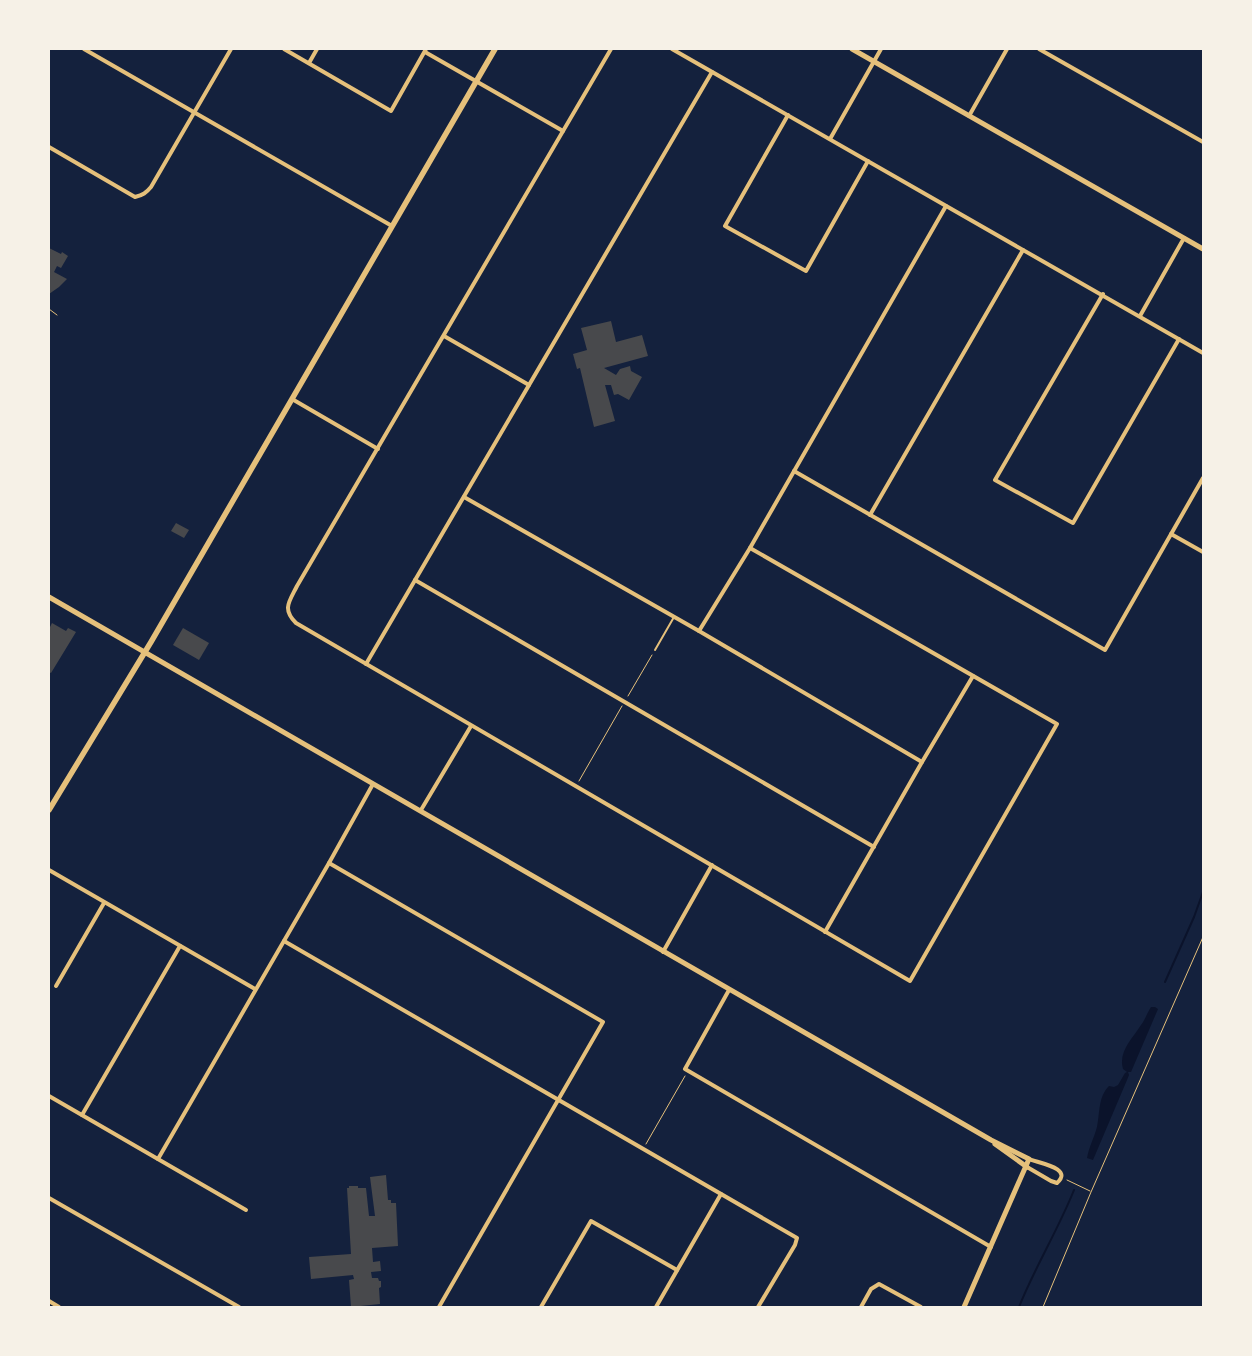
<svg xmlns="http://www.w3.org/2000/svg" width="1252" height="1356" viewBox="0 0 1252 1356" font-family="'Sofia Sans Condensed',sans-serif">
	<rect width="100%" height="100%" fill="#14213d"/>
	<path fill="#0b132b" d="M1151 1007H1155L1158 1009 1131 1072H1128L1129 1075 1127 1080 1093 1160 1087 1158C1089 1147 1094 1138 1097 1127 1100 1113 1098 1097 1109 1086L1114 1087 1118 1085 1125 1073 1127 1072 1123 1069C1118 1052 1132 1039 1141 1025 1145 1020 1147 1013 1151 1007Z"/>
	<g fill="none" stroke-linecap="round" stroke-linejoin="round">
		<g stroke="#0b132b" stroke-width="2">
			<path d="M1165 982 1194 917 1203 892"/>
			<path d="M1019 1307C1035 1267 1058 1230 1074 1190"/>
		</g>
	</g>
	<g fill="#48494c">
		<path d="M49 248 61 254 62 252 68 256 61 268 57 266 54 272 67 279 59 287 49 294Z"/>
		<path d="M611 321 616 342 642 335 648 356 604 368 616 375 620 369 630 366 631 371 642 377 629 400 618 394 614 395 611 385H605L615 421 594 427 580 368 577 369 573 354 587 350 581 328Z"/>
		<path d="M176 523 189 530 184 538 171 531Z"/>
		<path d="M52 623 66 631 68 628 76 632 51 673 49 672V629Z"/>
		<path d="M183 628 209 643 199 660 173 645Z"/>
		<path d="M386 1175 388 1200H391V1203H396L398 1246 372 1248 373 1262 380 1261 381 1271 371 1272 372 1278H378L379 1281H381V1287L379 1288 380 1304 351 1307 349 1280 354 1279 353 1275 311 1279 309 1257 351 1254 347 1188H349V1186H358V1188H366L369 1216H375L370 1177Z"/>
	</g>
	<g fill="none" stroke-linecap="round" stroke-linejoin="round">
		<g stroke="#e5c07b" stroke-width="1">
			<path d="M49 309 57 315"/>
			<path d="M628 696 652 655"/>
			<path d="M579 781 622 706"/>
			<path d="M646 1144 685 1076"/>
			<path d="M1067 1180 1090 1191"/>
			<path d="M1043 1307 1091 1192 1203 937"/>
		</g>
		<path stroke="#e5c07b" stroke-width="2" d="M655 650 674 617"/>
		<g stroke="#e5c07b" stroke-width="4">
			<path d="M84 49 392 226"/>
			<path d="M284 49 391 111 426 49"/>
			<path d="M611 49 297 586C289 602 282 609 296 623L910 981 1057 724 750 548"/>
			<path d="M672 49 1203 353"/>
			<path d="M1039 49 1203 142"/>
			<path d="M425 52 563 131"/>
			<path d="M309 63 317 49"/>
			<path d="M788 115 725 226 806 271 868 161"/>
			<path d="M969 116 1007 49"/>
			<path d="M830 139 881 49"/>
			<path d="M49 147 135 197C143 195 146 193 151 187L231 49"/>
			<path d="M1103 294 995 480 1073 523 1179 339"/>
			<path d="M1140 316 1184 238"/>
			<path d="M444 336 529 385"/>
			<path d="M292 399 378 449"/>
			<path d="M794 471 1105 650 1203 478"/>
			<path d="M464 497 699 631 922 762"/>
			<path d="M870 515 1023 250"/>
			<path d="M1171 534 1203 552"/>
			<path d="M415 580 874 847"/>
			<path d="M699 631 750 548 946 206"/>
			<path d="M366 664 712 72"/>
			<path d="M421 810 471 726"/>
			<path d="M329 863 603 1022 439 1307"/>
			<path d="M49 870 255 989"/>
			<path d="M825 932 922 762 973 676"/>
			<path d="M284 941 797 1238 795 1245 758 1307"/>
			<path d="M663 952 712 865"/>
			<path d="M56 986 104 903"/>
			<path d="M729 990 685 1069 991 1247"/>
			<path d="M49 1096 246 1210"/>
			<path d="M82 1115 180 946"/>
			<path d="M158 1159 329 863 373 784"/>
			<path d="M1027 1167 1051 1181 1057 1183C1074 1168 1038 1163 1029 1159"/>
			<path d="M49 1198 239 1307"/>
			<path d="M49 1301 59 1307"/>
			<path d="M541 1307 591 1221 677 1270"/>
			<path d="M656 1307 721 1194"/>
			<path d="M861 1307 871 1289 879 1284 921 1307"/>
		</g>
		<g stroke="#e5c07b" stroke-width="5">
			<path d="M852 49 1203 249"/>
			<path d="M49 597 913 1095 991 1140 1029 1159 964 1307"/>
			<path d="M995 1144 1027 1167"/>
		</g>
		<path stroke="#e5c07b" stroke-width="5.5" d="M49 810 151 642 495 49"/>
	</g>
	<rect width="1252" height="1356" fill="none" stroke="#f6f1e7" stroke-width="100"/>
</svg>
